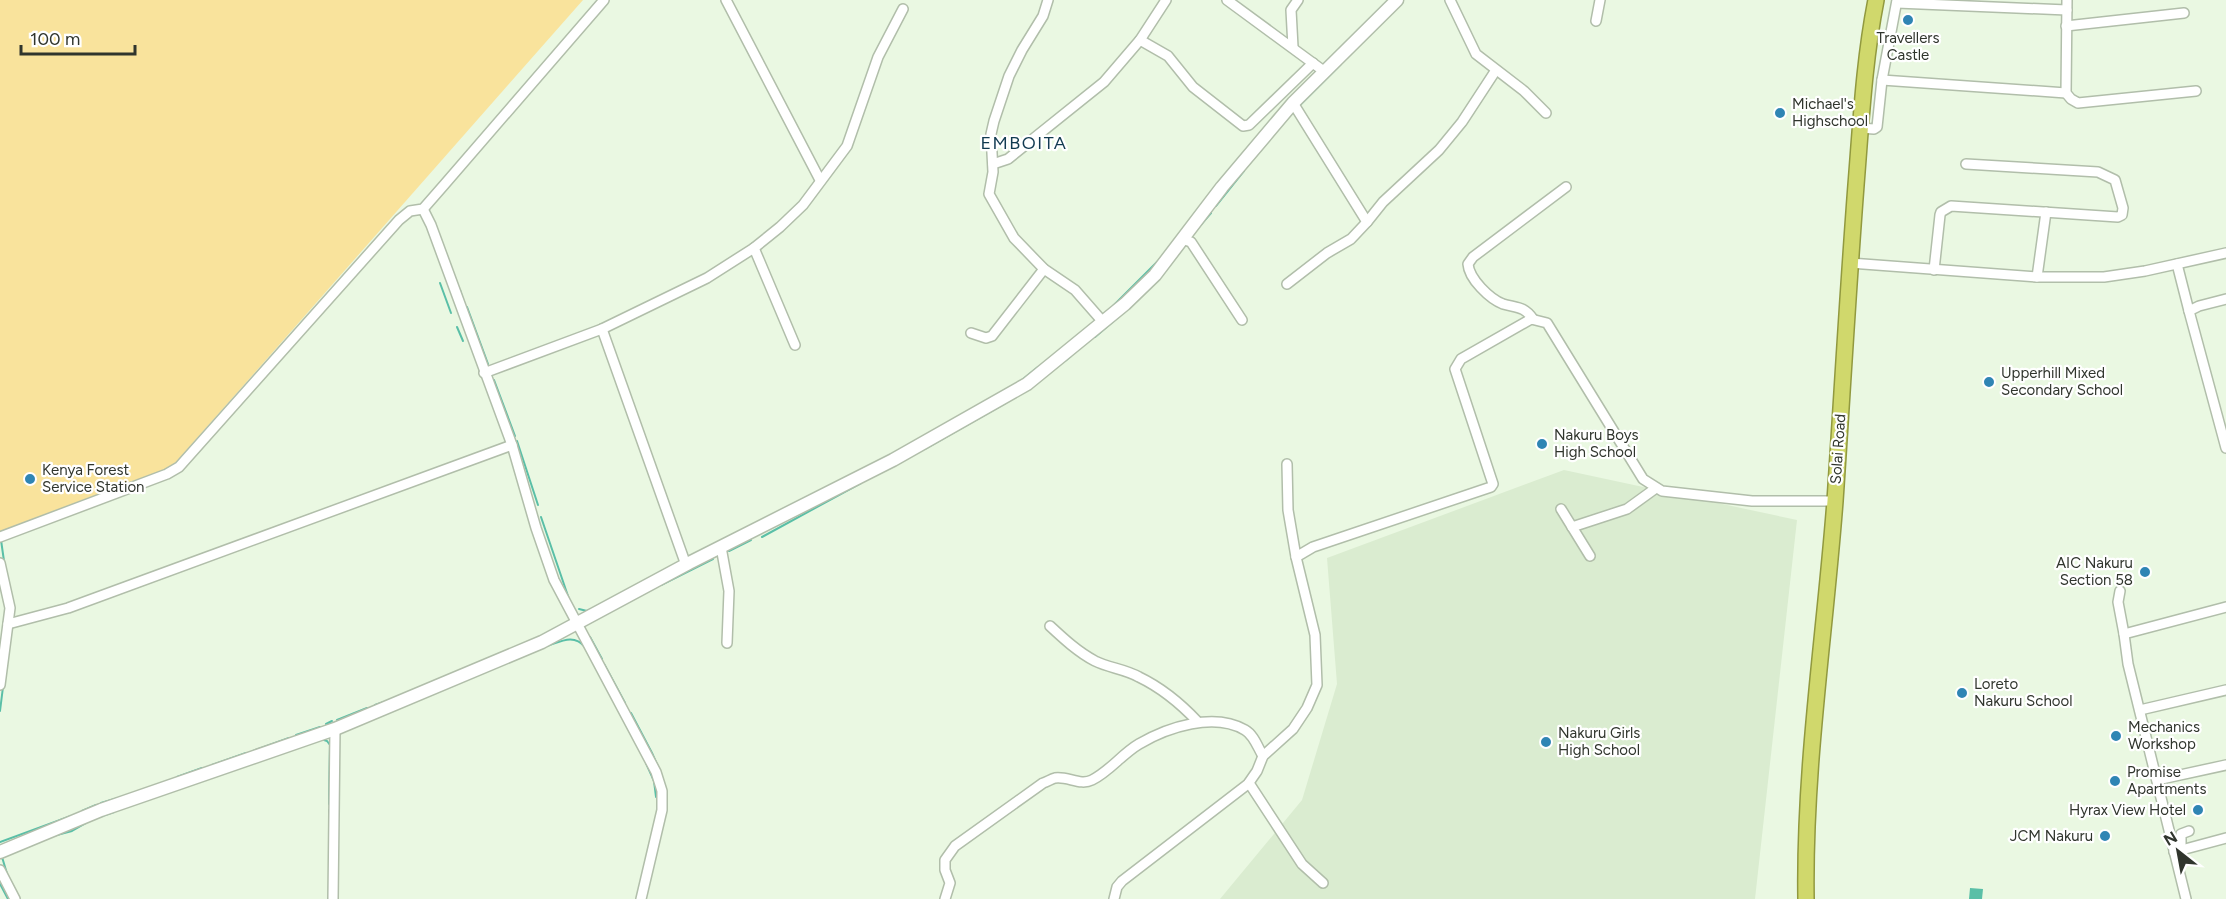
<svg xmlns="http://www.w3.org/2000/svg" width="2226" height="899" viewBox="0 0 2226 899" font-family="Figtree,sans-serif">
	<rect width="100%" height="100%" fill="#eaf8e2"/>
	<path fill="#daecd0" d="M1564 470 1797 520 1755 899H1220L1302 800 1337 684 1327 558Z"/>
	<path fill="#f9e39c" d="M0 0H583L168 471 0 535Z"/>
	<path fill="#5abfa7" d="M1970 888 1983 889 1982 899H1969Z"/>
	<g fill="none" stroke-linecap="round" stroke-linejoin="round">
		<g stroke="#5abfa7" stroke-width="2">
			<path d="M1298 107 1341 64"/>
			<path d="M1216 206 1244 171"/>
			<path d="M1197 229 1211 213"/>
			<path d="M440 283 451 313"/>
			<path d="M460 290 462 297"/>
			<path d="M1113 306 1160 259"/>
			<path d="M467 307 488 364"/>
			<path d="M457 327 463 341"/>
			<path d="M1095 337 1138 300"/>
			<path d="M1065 361 1071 356"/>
			<path d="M494 380 515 436"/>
			<path d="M1022 380 1038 367"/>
			<path d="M517 441 538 505"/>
			<path d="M925 449 1006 403"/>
			<path d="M541 517 569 599"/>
			<path d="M762 537 861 483"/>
			<path d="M1 540 4 561"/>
			<path d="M729 551 751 540"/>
			<path d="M661 585 713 559"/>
			<path d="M579 609 587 611 591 609"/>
			<path d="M590 637 602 659"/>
			<path d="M547 646C562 641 574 634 585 647"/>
			<path d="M604 664 625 703"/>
			<path d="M375 705 387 701"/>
			<path d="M0 711 3 687"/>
			<path d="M631 713 652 753 662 776"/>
			<path d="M337 720 367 708"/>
			<path d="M326 724 332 721"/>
			<path d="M296 735 320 727"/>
			<path d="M321 739 327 741 330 745 329 804"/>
			<path d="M253 751 289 738"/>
			<path d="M646 763 654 781 656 797"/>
			<path d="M212 765 246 753"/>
			<path d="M177 777 202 768"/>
			<path d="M101 803 118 798"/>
			<path d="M82 811 96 805"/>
			<path d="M99 817 114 812"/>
			<path d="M53 836 72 831 86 823"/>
			<path d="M0 842 71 816"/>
			<path d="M2 857 8 877"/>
			<path d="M338 860V846"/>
			<path d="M0 884 8 899"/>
			<path d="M329 899V810"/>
		</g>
		<defs>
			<g id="minor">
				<path d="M726 0 820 180"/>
				<path d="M1048 0 1043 16 1022 50 1009 76 994 121 991 134 993 172 989 194 1014 238 1044 269 1075 290 1103 322"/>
				<path d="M1227 0 1325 72"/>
				<path d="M1450 0 1476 54 1524 91 1546 113"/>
				<path d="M2067 0 2066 93 2071 99 2078 103 2196 91"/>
				<path d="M1897 3 2067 10"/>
				<path d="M1596 21 1600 0"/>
				<path d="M2066 26 2184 13"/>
				<path d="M1140 40 1168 56 1193 87 1243 126 1249 125 1313 63"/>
				<path d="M1293 47 1291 10 1298 0"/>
				<path d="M1882 80 2066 93"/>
				<path d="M1293 103 1367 222"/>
				<path d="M1860 128 1874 129 1877 127 1882 80 1897 0"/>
				<path d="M993 164 1008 159 1104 82 1140 40 1166 0"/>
				<path d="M423 209 431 225 512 445 536 528 554 580 656 772 662 791V810L641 899"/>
				<path d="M1182 239 1191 242 1242 320"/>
				<path d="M754 248 795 345"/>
				<path d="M1850 263 2037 277H2104L2145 271 2226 253"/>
				<path d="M2177 264 2189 311"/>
				<path d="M1934 270 1940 215 1941 212 1951 206 2118 217 2122 215 2123 208 2115 180 2098 172 1966 164"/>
				<path d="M2037 277 2046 212"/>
				<path d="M1287 284 1327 253 1351 239 1367 222 1383 202 1439 150 1462 122 1496 70"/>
				<path d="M2226 299 2199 306 2189 311 2226 448"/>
				<path d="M1533 319C1524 306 1517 308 1503 304 1490 299 1469 279 1468 264L1473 257 1566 187"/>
				<path d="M602 329 686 565"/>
				<path d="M971 333 986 338 992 336 1044 269"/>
				<path d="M484 373 602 329 707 278 754 248 780 227 803 205 847 146 878 57 903 9"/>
				<path d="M1287 464 1288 510 1296 557"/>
				<path d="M1561 509 1590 556"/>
				<path d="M1572 527 1627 509 1656 488"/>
				<path d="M0 537 167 474 179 467 399 220 410 211 423 209 444 185 604 0"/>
				<path d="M721 547 729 591 727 643"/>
				<path d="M0 563 10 608 0 685"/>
				<path d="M2120 591 2118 602 2124 634"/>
				<path d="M8 624 68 608 512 445"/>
				<path d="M1050 626C1064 639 1078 652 1095 661 1109 668 1125 669 1139 677 1162 688 1181 704 1198 722"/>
				<path d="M2140 710 2226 690"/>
				<path d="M2157 780 2226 765"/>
				<path d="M1249 783 1302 864 1323 883"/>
				<path d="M2181 850V834L2189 831"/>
				<path d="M2174 852 2226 838"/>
				<path d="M0 870 15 899"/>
				<path d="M333 899 335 729"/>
				<path d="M945 899 950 883 945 870V860L955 846 1043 783C1047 782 1051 779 1055 778 1068 776 1080 786 1092 780 1110 771 1122 754 1139 744 1168 727 1214 712 1245 730 1254 735 1258 748 1263 756"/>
				<path d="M1114 899 1117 887 1122 881 1248 784 1257 771 1263 756 1293 729 1307 708 1317 685 1315 635 1296 557 1313 547 1491 487 1493 484 1491 478 1455 369 1461 359 1531 319 1547 323 1643 479 1662 491 1752 501H1835"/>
				<path d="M2186 899 2128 664 2124 634 2226 607"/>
			</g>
			<path id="tertiary" d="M0 852 101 810 335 729 542 642 689 563 893 460 1027 384 1125 304 1155 275 1222 187 1293 103 1397 0"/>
			<path id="trunk" d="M1806 899C1804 766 1825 634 1835 501 1842 396 1848 290 1856 185 1861 123 1864 61 1876 0"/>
		</defs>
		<use href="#minor" stroke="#b1beaa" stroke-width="12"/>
		<use href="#tertiary" stroke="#b1beaa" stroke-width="15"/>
		<use href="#trunk" stroke="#91993f" stroke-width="18"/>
		<use href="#minor" stroke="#fff" stroke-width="9"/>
		<use href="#tertiary" stroke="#fff" stroke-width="12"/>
		<use href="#trunk" stroke="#d0d86c" stroke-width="15"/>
	</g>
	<g fill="#2f85b4" stroke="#fff" stroke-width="2">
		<circle cx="1908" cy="20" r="6"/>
		<circle cx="1780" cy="113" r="6"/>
		<circle cx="1989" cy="382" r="6"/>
		<circle cx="1542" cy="444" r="6"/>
		<circle cx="30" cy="479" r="6"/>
		<circle cx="2145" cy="572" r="6"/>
		<circle cx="1962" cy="693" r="6"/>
		<circle cx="2116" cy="736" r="6"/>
		<circle cx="1546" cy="742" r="6"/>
		<circle cx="2115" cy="781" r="6"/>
		<circle cx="2198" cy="810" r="6"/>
		<circle cx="2105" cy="836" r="6"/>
	</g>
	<g text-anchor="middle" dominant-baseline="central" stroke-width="4.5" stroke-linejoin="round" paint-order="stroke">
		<g font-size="15" fill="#30352d" stroke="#fff" text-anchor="start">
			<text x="1908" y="38" text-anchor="middle">Travellers<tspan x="1908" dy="17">Castle</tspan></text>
			<text x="1792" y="104">Michael's<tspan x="1792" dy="17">Highschool</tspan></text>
			<text x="2001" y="373">Upperhill Mixed<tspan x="2001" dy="17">Secondary School</tspan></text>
			<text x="1554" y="435">Nakuru Boys<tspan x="1554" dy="17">High School</tspan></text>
			<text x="42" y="470">Kenya Forest<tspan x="42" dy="17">Service Station</tspan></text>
			<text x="2133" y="563" text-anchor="end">AIC Nakuru<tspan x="2133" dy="17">Section 58</tspan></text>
			<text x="1974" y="684">Loreto<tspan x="1974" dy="17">Nakuru School</tspan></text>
			<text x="2128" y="727">Mechanics<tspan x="2128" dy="17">Workshop</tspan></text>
			<text x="1558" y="733">Nakuru Girls<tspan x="1558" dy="17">High School</tspan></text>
			<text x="2127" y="772">Promise<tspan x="2127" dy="17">Apartments</tspan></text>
			<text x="2186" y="810" text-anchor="end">Hyrax View Hotel</text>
			<text x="2093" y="836" text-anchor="end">JCM Nakuru</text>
		</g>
		<g font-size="15" fill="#30352d" stroke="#fff">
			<text transform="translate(1838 449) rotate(-86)">Solai Road</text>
		</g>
		<g font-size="18" letter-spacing="1.5" fill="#113a50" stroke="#fff">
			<text x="1024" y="143">EMBOITA</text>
		</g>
	</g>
	<g transform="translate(2178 851) rotate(329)" stroke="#ffffff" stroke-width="4.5" paint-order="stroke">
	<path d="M0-4.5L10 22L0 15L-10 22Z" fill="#30352d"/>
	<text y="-9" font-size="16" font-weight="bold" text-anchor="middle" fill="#30352d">N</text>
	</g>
	<path d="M21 45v9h114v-9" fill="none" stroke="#30352d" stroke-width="3"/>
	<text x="30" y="45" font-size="18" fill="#30352d" stroke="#ffffff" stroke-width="4.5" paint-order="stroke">100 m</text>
</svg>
